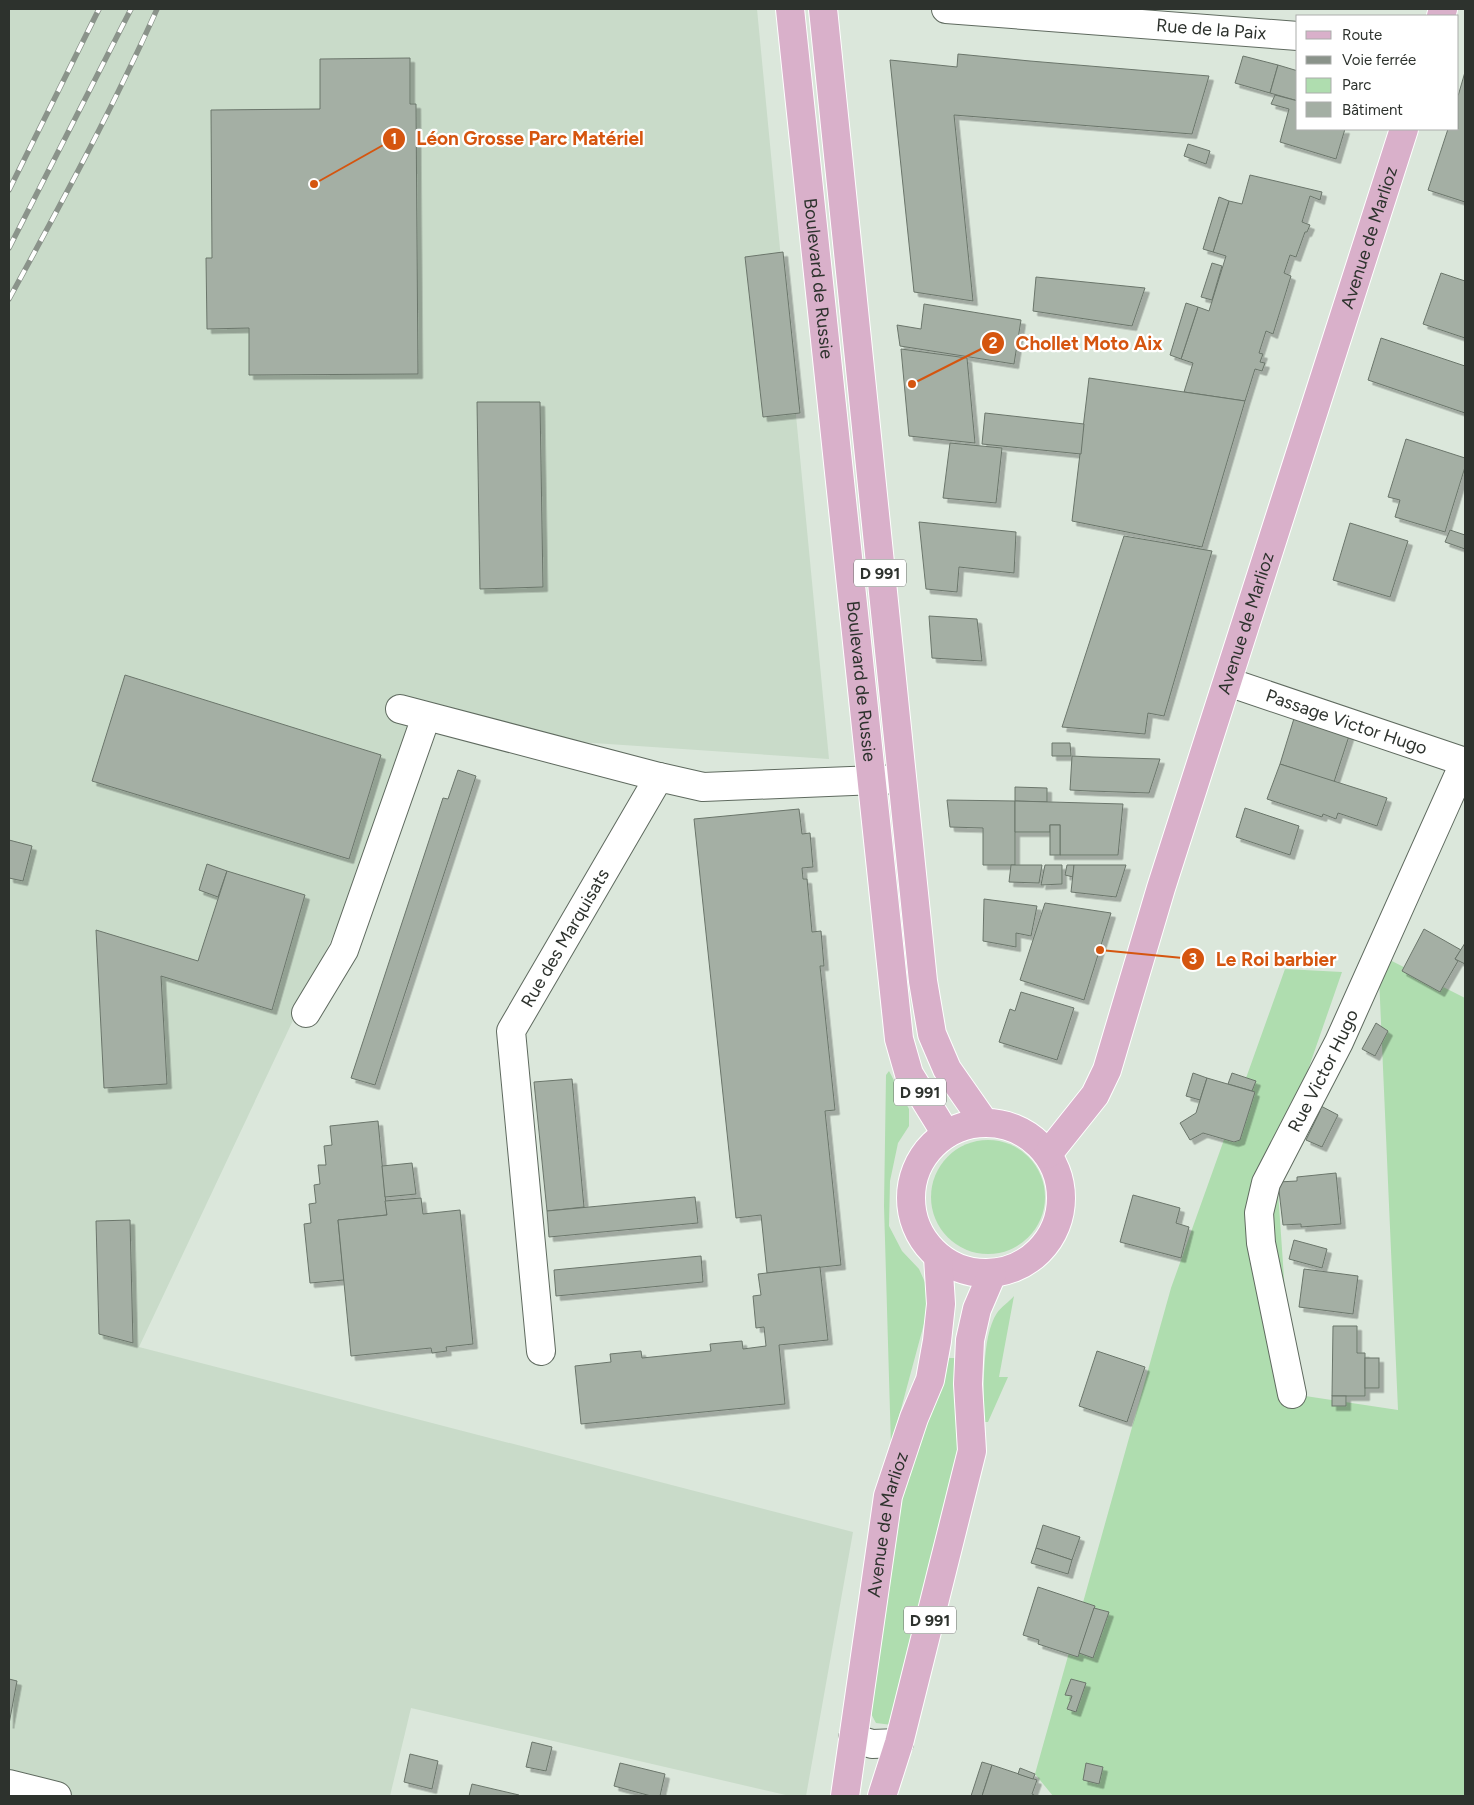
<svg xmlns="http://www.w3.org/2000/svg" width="1474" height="1805" viewBox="0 0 1474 1805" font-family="Figtree,sans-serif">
	<defs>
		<filter id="shadow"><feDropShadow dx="4.5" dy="4.5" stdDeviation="0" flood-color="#0004"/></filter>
	</defs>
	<rect width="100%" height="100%" fill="#dbe7db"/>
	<path fill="#c9dbc9" d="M9 9H757L829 759 429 732 139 1347 853 1532 806 1796H790L411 1708 390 1796H9Z"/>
	<g fill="#afddaf">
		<path d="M1378 954 1465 998V1796H1053L1035 1774 1171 1288 1285 969 1342 972 1276 1162 1292 1394 1398 1410Z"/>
		<path d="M889 1071 909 1109V1126L898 1143 890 1181 889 1226 902 1251 919 1269 928 1289V1309L891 1446 884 1206 886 1075Z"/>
		<circle cx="988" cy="1197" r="57"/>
		<path d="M1014 1296 999 1377H1008L988 1422H984C984 1393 981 1337 997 1313 1001 1307 1009 1302 1014 1296Z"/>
		<path d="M947 1358H958L963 1454 892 1725 876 1723 868 1708 897 1508Z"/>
	</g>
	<g fill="#a4afa4" stroke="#6b766b" filter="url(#shadow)">
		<path d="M958 54 1030 61 1209 76 1192 134 954 115 973 301 914 292 890 60 957 67Z"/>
		<path d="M1243 56 1278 65 1270 93 1235 83Z"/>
		<path d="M410 58V104H416L418 374 249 375V328L207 329 206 258H212L211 110 320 109V59Z"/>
		<path d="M1278 65 1298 71V101L1270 93Z"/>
		<path d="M1465 72V202L1428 190 1448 129H1458V96Z"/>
		<path d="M1275 95 1298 101V129H1345L1336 159 1280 142 1289 109 1271 104Z"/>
		<path d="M1188 144 1210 151 1206 164 1184 156Z"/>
		<path d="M1250 175 1322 192 1320 200 1310 196 1302 222 1310 225 1307 232H1305L1296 257 1290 255 1284 273 1291 276 1273 334 1266 331 1259 353 1263 354 1260 362 1265 363 1262 371 1255 369 1245 401 1184 392 1193 363 1181 359 1198 307 1209 311 1226 256 1213 252 1229 201 1242 204Z"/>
		<path d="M1219 197 1229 201 1213 252 1203 249Z"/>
		<path d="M783 252 800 413 763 417 745 257Z"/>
		<path d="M1212 263 1222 266 1212 300 1201 297Z"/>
		<path d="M1441 273 1465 281V338L1423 324Z"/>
		<path d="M1036 277 1145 288 1132 326 1033 311Z"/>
		<path d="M1186 303 1198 307 1181 359 1170 355Z"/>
		<path d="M924 304 1021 320 1014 364 900 346 897 325 921 329Z"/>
		<path d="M1381 338 1465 366V413L1368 380Z"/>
		<path d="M901 349 967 358 975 443 909 436Z"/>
		<path d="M1089 378 1245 401 1202 547 1072 521Z"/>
		<path d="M477 402H540L543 587 480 589Z"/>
		<path d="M985 413 1084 424 1081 454 982 444Z"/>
		<path d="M1406 439 1465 458V467L1445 532 1395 517 1400 500 1388 497Z"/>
		<path d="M950 443 1002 448 996 503 943 498Z"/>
		<path d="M919 522 1016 532 1014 573 959 567 957 592 926 589Z"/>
		<path d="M1350 523 1408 541 1390 597 1333 580Z"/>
		<path d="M1450 530 1465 535V549L1445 542Z"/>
		<path d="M1124 536 1212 551 1164 716 1148 713 1145 734 1062 727Z"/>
		<path d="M929 616 977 619 982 661 932 658Z"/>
		<path d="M125 675 381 755 349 859 92 781Z"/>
		<path d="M1296 712 1351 730 1334 782 1280 764Z"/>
		<path d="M1052 743H1070L1071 756H1052Z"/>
		<path d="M1072 756 1092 757 1160 759 1149 793 1090 791 1070 790Z"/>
		<path d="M1280 764 1387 798 1377 826 1338 813 1336 819 1323 814 1322 817 1267 799Z"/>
		<path d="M458 770 476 776 375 1085 351 1078 443 798 448 799Z"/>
		<path d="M1015 787 1047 788V802L1015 801Z"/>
		<path d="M947 800 1015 801V865H983V828L950 827Z"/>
		<path d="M1015 801 1123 804 1118 855H1060V825H1050V832H1015Z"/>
		<path d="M1245 808 1299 826 1290 855 1236 837Z"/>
		<path d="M799 809 802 834 810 833 813 867 802 868 803 879H807L812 932 821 931 824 966H820L835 1110 825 1111 841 1265 767 1273 761 1215 736 1218 694 819Z"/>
		<rect x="1050" y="825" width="10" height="30"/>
		<path d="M9 840 32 846 23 881 9 878Z"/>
		<path d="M207 864 227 871 218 897 199 890Z"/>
		<path d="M1011 865H1042L1039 883 1009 882Z"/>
		<path d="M1045 865H1062V884L1041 885Z"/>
		<path d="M1067 865H1074L1073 877 1065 875Z"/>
		<path d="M1074 865H1126L1116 897 1071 892Z"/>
		<path d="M227 871 305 895 272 1010 161 976 167 1084 104 1088 96 930 198 961Z"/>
		<path d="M984 899 1037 906 1031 936 1016 933V947L983 941Z"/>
		<path d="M1045 903 1111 913 1084 1000 1020 980Z"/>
		<path d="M1424 929 1461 950 1455 959 1458 961 1440 992 1402 971Z"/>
		<path d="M1465 943V964L1455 959Z"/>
		<path d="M1021 992 1074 1008 1057 1060 999 1042 1010 1009 1015 1011Z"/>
		<path d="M1376 1023 1388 1031 1375 1056 1362 1049Z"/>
		<path d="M1193 1073 1207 1078 1200 1100 1186 1096Z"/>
		<path d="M1232 1073 1256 1081 1252 1091 1228 1084Z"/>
		<path d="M1207 1078 1255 1092 1240 1140 1234 1142 1203 1133 1190 1140 1180 1123 1196 1113Z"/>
		<path d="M572 1079 584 1207 547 1211 534 1082Z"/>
		<path d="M1319 1105 1338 1115 1322 1147 1306 1140 1320 1111 1317 1110Z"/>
		<path d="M378 1121 387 1215 338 1220 344 1280 310 1283 304 1224 311 1223 309 1204 316 1203 314 1185 320 1184 318 1165H326L324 1146 332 1145 330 1126Z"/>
		<path d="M412 1163 416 1194 385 1197 382 1166Z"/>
		<path d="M1336 1173 1341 1224 1301 1227V1224L1283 1225 1278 1182 1297 1181V1177Z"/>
		<path d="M1133 1195 1180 1208 1176 1223 1189 1227 1181 1258 1120 1242Z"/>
		<path d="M695 1197 698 1223 549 1237 547 1211Z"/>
		<path d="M421 1198 423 1214 460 1210 473 1344 446 1347 447 1351 432 1353 431 1348 351 1356 338 1220 387 1215 385 1201Z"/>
		<path d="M130 1220 133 1343 99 1334 96 1221Z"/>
		<path d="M1294 1240 1327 1249 1322 1268 1289 1259Z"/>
		<path d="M701 1256 703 1282 556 1296 554 1270Z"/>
		<path d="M820 1267 828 1340 779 1345 785 1404 581 1424 575 1366 611 1362 610 1354 641 1351 642 1358 711 1351 710 1344 742 1341 743 1349 766 1346 764 1327 756 1328 753 1296 761 1295 758 1274Z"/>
		<path d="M1304 1269 1358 1276 1353 1314 1299 1307Z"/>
		<path d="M1333 1326H1357V1353H1365V1396H1332Z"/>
		<path d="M1097 1351 1145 1367 1127 1422 1079 1406Z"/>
		<rect x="1365" y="1358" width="14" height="30"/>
		<rect x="1332" y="1396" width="14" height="10"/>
		<path d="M1043 1525 1080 1537 1072 1560 1036 1548Z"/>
		<path d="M1036 1548 1072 1560 1068 1574 1031 1563Z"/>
		<path d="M1038 1587 1095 1606 1078 1657 1038 1644 1039 1640 1023 1635Z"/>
		<path d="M1094 1608 1109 1612 1093 1658 1079 1653Z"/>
		<path d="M9 1679 17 1681 9 1724Z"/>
		<path d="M1071 1679 1086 1683 1076 1712 1067 1709 1072 1696 1065 1695Z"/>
		<path d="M532 1742 552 1747 546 1771 526 1767Z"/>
		<path d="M410 1754 438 1761 432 1789 404 1782Z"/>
		<path d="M982 1762 992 1765 982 1796H971Z"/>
		<path d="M620 1763 665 1774 660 1796H651L614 1786Z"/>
		<path d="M1086 1763 1103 1767 1099 1784 1083 1780Z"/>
		<path d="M992 1765 1037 1780 1032 1794 1036 1796H982Z"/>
		<path d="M1020 1768 1035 1774 1033 1779 1018 1774Z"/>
		<path d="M472 1784 519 1795V1796H469Z"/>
	</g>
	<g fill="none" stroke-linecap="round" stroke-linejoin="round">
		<defs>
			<g id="minor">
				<path id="s1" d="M946 9 1298 36"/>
				<path id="s2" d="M1228 682 1465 762"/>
				<path d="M400 709 659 777"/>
				<path d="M306 1013 344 950 426 717"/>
				<path id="s3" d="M541 1351 511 1031 659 777 703 787 901 779"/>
				<path id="s4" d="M1292 1394 1261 1243 1259 1213 1266 1183 1339 1042 1465 761"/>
				<path d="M853 1738 872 1744 899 1743"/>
				<path d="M9 1784 57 1796"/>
			</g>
			<g id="major">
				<path id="s5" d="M790 9 899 1039 909 1074 946 1134"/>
				<path d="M823 9 923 981 932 1034 947 1069 984 1122"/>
				<path d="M1441 16 1443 9"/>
				<circle cx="986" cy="1198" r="75"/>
				<path id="s6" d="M1048 1154 1095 1095 1107 1070 1161 888 1404 129"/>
				<path id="s7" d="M845 1796 888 1496 914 1418 930 1380 937 1341 941 1304 938 1257"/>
				<path d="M882 1796 899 1743 972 1451 968 1384 970 1340 977 1309 992 1274"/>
			</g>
		</defs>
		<use href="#minor" stroke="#5f6a5f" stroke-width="30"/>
		<use href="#major" stroke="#fff" stroke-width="30"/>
		<use href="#minor" stroke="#fff" stroke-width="28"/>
		<use href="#major" stroke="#d9b0ca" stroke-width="28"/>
		<defs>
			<g id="rail">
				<path d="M9 190 99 9"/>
				<path d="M9 248 131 9"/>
				<path d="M9 299C61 204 113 108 157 9"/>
			</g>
		</defs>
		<use href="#rail" stroke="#8a938a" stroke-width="5.5"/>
		<use href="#rail" stroke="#fff" stroke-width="4" stroke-dasharray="11" stroke-linecap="butt"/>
	</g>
	<g text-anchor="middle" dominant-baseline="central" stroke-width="4.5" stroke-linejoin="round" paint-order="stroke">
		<g fill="#fff" stroke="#6c706c" stroke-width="1">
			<rect x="854" y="559.5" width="52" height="27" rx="4"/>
			<rect x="894" y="1078.5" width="52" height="27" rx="4"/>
			<rect x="904" y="1606.5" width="52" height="27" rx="4"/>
		</g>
		<g font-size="16" font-weight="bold" fill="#2d322d">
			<text x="880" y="573">D 991</text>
			<text x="920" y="1092">D 991</text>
			<text x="930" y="1620">D 991</text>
		</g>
		<g font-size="18" fill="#2d322d" stroke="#fff">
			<text stroke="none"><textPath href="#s1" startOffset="266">Rue de la Paix</textPath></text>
			<text stroke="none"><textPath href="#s6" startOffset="976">Avenue de Marlioz</textPath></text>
			<text stroke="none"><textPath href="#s5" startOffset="271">Boulevard de Russie</textPath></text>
			<text stroke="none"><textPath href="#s6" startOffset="571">Avenue de Marlioz</textPath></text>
			<text stroke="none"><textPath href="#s5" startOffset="676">Boulevard de Russie</textPath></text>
			<text stroke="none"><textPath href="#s2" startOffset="125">Passage Victor Hugo</textPath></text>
			<text stroke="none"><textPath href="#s3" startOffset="429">Rue des Marquisats</textPath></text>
			<text stroke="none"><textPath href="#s4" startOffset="341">Rue Victor Hugo</textPath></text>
			<text stroke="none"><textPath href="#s7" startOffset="275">Avenue de Marlioz</textPath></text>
		</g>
	</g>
	<path fill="none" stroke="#d5550f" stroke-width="2" d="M314 184L394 139M912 384L993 343M1100 950L1193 959"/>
	<g fill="#d5550f" stroke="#fff" stroke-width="2">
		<circle cx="314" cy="184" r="5"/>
		<circle cx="912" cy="384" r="5"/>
		<circle cx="1100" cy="950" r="5"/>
		<circle cx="394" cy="139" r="12"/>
		<circle cx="993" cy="343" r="12"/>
		<circle cx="1193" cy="959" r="12"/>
	</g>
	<g font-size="15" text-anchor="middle" font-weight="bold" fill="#fff">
		<text x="394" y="144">1</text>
		<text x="993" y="348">2</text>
		<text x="1193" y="964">3</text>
	</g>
	<g font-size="19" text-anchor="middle" font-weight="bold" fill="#d5550f" stroke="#fff" stroke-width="4.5" stroke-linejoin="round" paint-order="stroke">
		<text x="530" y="145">Léon Grosse Parc Matériel</text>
		<text x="1089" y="350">Chollet Moto Aix</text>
		<text x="1276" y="966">Le Roi barbier</text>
	</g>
	<rect width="1474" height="1805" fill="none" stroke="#2d322d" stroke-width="20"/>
	<rect x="1296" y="15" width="162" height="115" fill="#ffffff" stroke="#abadab"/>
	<rect x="1306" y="31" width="25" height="8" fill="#d9b0ca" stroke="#abadab"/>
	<text x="1342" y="40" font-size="15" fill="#2d322d">Route</text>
	<rect x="1306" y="56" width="25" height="8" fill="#8a938a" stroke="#abadab"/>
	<text x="1342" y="65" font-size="15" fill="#2d322d">Voie ferrée</text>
	<rect x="1306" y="78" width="25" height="15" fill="#afddaf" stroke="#abadab"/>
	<text x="1342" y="90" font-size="15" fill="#2d322d">Parc</text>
	<rect x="1306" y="102" width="25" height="15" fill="#a4afa4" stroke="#abadab"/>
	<text x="1342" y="115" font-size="15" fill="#2d322d">Bâtiment</text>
</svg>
